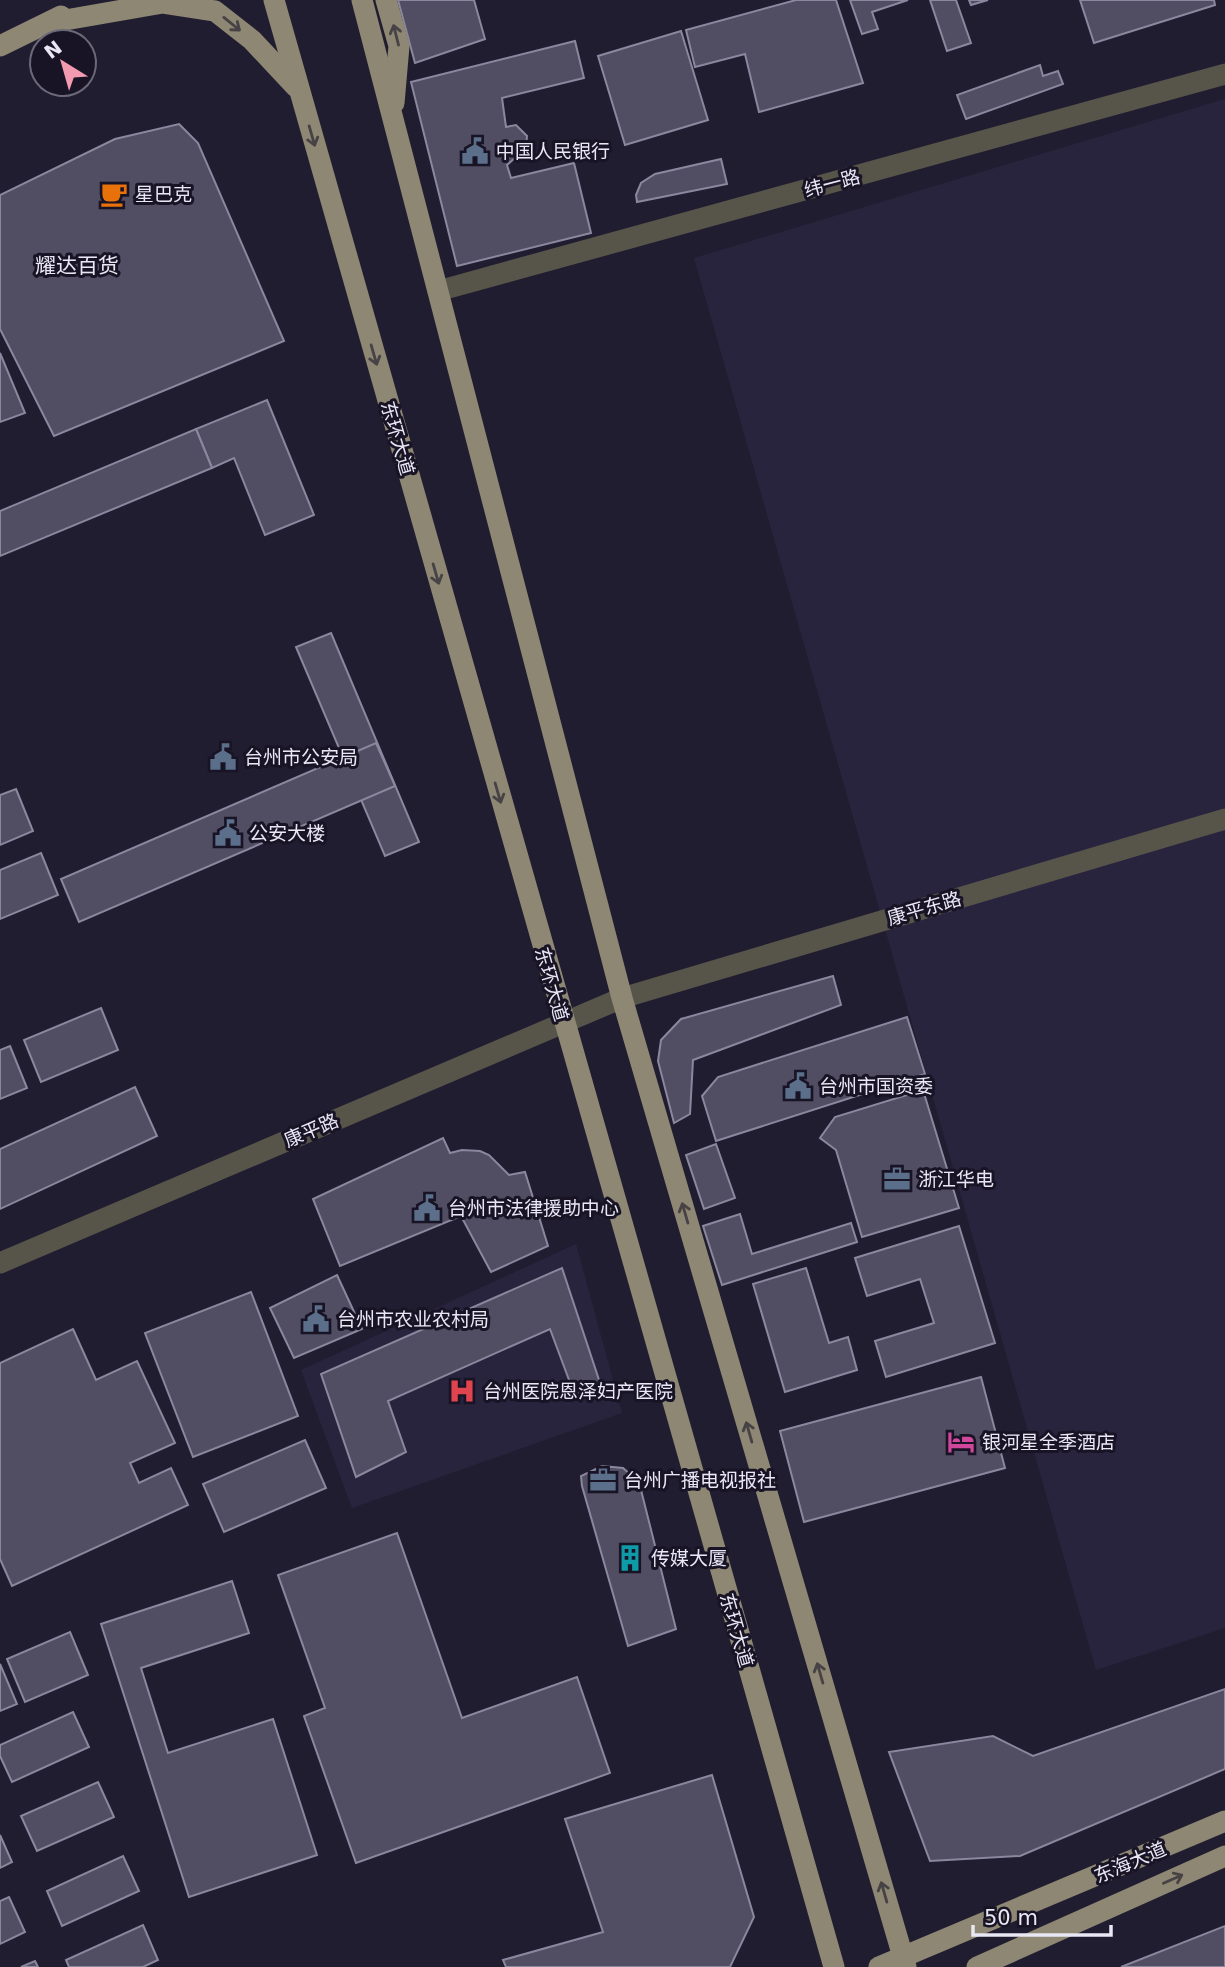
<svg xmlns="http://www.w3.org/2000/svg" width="1225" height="1967" viewBox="0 0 1225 1967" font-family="'DejaVu Sans','Noto Sans SC',sans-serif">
	<rect width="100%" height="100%" fill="#211d30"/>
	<g fill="#29243d">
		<path d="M1225 99V1628L1096 1670 694 258Z"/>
		<path d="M576 1244 622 1413 352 1508 301 1370Z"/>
	</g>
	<g fill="#514d62" stroke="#8a879e" stroke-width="2">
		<path d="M398 0H474L485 39 415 63Z"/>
		<path d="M796 0H836L863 83 759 112 745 54 695 67 686 30Z"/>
		<path d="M850 0H908L872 12 878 29 862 34Z"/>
		<path d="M930 0H956L971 43 947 51Z"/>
		<path d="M969 0H988L971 5Z"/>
		<path d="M1080 0H1214L1215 5 1094 43Z"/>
		<path d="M681 31 708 120 625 145 598 56Z"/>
		<path d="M575 41 584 78 502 98 506 127 516 125 527 136 526 148 507 165 511 178 574 163 591 233 457 266 411 82Z"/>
		<path d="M1040 65 1043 76 1058 71 1063 84 966 119 957 95Z"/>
		<path d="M179 124 198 143 284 341 54 436 0 329V195L115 139Z"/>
		<path d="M721 159 727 184 637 202 636 195 641 183 655 174Z"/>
		<path d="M0 353 25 413 0 422Z"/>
		<path d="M267 400 314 515 265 535 234 458 212 468 196 429Z"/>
		<path d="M196 429 212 468 0 556V511Z"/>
		<path d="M331 633 419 842 385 856 296 647Z"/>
		<path d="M376 743 395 786 79 922 61 879Z"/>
		<path d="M16 789 33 831 0 845V795Z"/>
		<path d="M41 853 58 895 0 919V870Z"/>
		<path d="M833 976 841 1005 693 1060 690 1114 674 1123 658 1061 661 1040 681 1019Z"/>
		<path d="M101 1008 118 1050 41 1082 24 1040Z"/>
		<path d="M907 1017 925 1074 716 1141 702 1096 718 1077Z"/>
		<path d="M10 1046 27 1088 0 1099V1050Z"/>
		<path d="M135 1087 157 1136 0 1209V1149Z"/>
		<path d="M923 1090 959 1208 862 1237 836 1150 820 1138 835 1117Z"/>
		<path d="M443 1138 450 1153 462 1150 480 1151 489 1155 509 1175 525 1172 548 1246 491 1272 461 1216 340 1266 313 1199Z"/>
		<path d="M716 1144 735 1198 704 1209 686 1155Z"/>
		<path d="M740 1214 752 1254 851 1223 857 1242 722 1285 703 1226Z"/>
		<path d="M959 1226 995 1343 886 1377 875 1341 934 1323 920 1279 867 1296 855 1258Z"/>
		<path d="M562 1268 601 1386 575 1396 550 1329 388 1401 406 1452 356 1477 321 1374Z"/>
		<path d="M806 1268 829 1343 848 1337 857 1370 785 1392 753 1284Z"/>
		<path d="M337 1275 362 1329 294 1358 270 1308Z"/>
		<path d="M251 1292 298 1416 193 1457 145 1333Z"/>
		<path d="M73 1329 96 1380 137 1361 175 1443 130 1463 139 1483 171 1468 188 1505 12 1586 0 1559V1363Z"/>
		<path d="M981 1377 1005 1468 804 1522 780 1431Z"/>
		<path d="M305 1440 326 1488 224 1532 203 1484Z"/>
		<path d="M602 1466 623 1468 639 1482 676 1629 628 1646 582 1486 581 1476Z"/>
		<path d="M397 1533 462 1718 577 1677 610 1773 356 1863 304 1716 325 1708 278 1575Z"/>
		<path d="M232 1581 249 1633 141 1668 168 1753 273 1719 317 1855 189 1897 101 1624Z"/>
		<path d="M70 1632 88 1675 25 1702 7 1659Z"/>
		<path d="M0 1664 17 1704 0 1711Z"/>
		<path d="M1225 1689V1769L1020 1856 930 1861 889 1752 993 1736 1033 1756Z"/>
		<path d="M73 1712 89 1747 12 1782 0 1756V1745Z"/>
		<path d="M712 1775 754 1917 730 1967H506L503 1960 603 1932 565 1819Z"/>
		<path d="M98 1782 114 1817 37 1851 21 1816Z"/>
		<path d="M0 1835 12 1862 0 1868Z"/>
		<path d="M123 1856 139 1891 62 1926 47 1891Z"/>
		<path d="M9 1897 25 1932 0 1944V1901Z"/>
		<path d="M143 1925 158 1960 143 1967H69L66 1960Z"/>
		<path d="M1225 1926V1967H1121Z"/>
		<path d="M35 1961 38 1967H21Z"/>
	</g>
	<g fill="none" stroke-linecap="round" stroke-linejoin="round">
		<g stroke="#57544a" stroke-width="21">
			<path d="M438 291 1225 74"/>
			<path d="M0 1263 622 998 1225 819"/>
		</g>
		<g stroke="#8d8773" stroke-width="21">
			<path d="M274 0 834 1967"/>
			<path d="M362 0 622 998 906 1967"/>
			<path d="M386 0 399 46 394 103"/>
			<path d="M48 23 163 3 215 11 252 40 296 87"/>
			<path d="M0 46 61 16"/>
			<path d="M879 1967 1225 1821"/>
			<path d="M977 1967 1225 1856"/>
		</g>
	</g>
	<defs><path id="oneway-shaft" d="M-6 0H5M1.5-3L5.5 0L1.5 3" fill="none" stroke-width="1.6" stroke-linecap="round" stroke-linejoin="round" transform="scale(1.75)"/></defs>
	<g stroke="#474245">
		<use href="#oneway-shaft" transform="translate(232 24) rotate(39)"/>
		<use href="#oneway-shaft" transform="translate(396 35) rotate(-104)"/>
		<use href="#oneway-shaft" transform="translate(312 136) rotate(74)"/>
		<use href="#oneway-shaft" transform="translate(374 355) rotate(74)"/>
		<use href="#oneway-shaft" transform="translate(436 574) rotate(74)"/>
		<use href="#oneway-shaft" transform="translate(498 793) rotate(74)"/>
		<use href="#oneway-shaft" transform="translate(685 1213) rotate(-106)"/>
		<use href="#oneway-shaft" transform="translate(749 1432) rotate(-106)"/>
		<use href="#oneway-shaft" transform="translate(820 1673) rotate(-106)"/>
		<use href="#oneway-shaft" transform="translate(1173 1879) rotate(-24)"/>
		<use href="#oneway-shaft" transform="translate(884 1892) rotate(-106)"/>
	</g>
	<defs>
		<symbol id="civic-bare" viewBox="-9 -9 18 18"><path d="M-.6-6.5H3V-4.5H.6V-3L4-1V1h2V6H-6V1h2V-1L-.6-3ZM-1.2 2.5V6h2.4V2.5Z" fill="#5c6f8a" stroke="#181426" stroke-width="2.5" paint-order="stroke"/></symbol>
		<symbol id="cafe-bare" viewBox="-9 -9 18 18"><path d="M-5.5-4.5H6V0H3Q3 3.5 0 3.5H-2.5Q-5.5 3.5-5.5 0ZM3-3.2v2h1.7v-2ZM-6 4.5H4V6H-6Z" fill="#e8710a" stroke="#181426" stroke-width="2.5" paint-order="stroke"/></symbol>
		<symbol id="office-bare" viewBox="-9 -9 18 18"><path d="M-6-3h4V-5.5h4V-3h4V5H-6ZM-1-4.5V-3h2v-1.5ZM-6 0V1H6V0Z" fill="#5c6f8a" stroke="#181426" stroke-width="2.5" paint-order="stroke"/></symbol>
		<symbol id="hospital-bare" viewBox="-9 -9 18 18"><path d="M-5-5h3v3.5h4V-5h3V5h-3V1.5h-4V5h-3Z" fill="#e0444e" stroke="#181426" stroke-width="2.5" paint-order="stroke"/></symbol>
		<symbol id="hotel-bare" viewBox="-9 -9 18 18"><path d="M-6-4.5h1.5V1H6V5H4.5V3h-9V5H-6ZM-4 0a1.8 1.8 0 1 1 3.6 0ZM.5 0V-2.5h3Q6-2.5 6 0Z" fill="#d1479c" stroke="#181426" stroke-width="2.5" paint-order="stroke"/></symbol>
		<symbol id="building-bare" viewBox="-9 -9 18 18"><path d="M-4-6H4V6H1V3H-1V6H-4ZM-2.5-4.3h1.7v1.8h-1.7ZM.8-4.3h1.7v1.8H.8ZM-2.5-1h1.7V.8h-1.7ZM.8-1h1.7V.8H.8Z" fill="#0f9aa8" stroke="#181426" stroke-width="2.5" paint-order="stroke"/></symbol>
	</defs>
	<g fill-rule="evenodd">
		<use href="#civic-bare" x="456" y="132" width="38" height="38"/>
		<use href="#cafe-bare" x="95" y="175" width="38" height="38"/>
		<use href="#civic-bare" x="204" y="738" width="38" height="38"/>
		<use href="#civic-bare" x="209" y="814" width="38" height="38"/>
		<use href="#civic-bare" x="779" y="1067" width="38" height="38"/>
		<use href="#office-bare" x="878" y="1160" width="38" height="38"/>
		<use href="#civic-bare" x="408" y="1189" width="38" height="38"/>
		<use href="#civic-bare" x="297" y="1300" width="38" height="38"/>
		<use href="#hospital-bare" x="443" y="1372" width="38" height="38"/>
		<use href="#hotel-bare" x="942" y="1423" width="38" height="38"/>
		<use href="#office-bare" x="584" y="1461" width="38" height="38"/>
		<use href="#building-bare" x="611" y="1539" width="38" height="38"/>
	</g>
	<g text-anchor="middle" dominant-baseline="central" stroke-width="6" stroke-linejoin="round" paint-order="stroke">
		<g font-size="19" fill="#e9e7f4" stroke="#181426" text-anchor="start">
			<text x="496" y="151">中国人民银行</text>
			<text x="135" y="194">星巴克</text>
			<text x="244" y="757">台州市公安局</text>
			<text x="249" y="833">公安大楼</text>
			<text x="819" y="1086">台州市国资委</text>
			<text x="918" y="1179">浙江华电</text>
			<text x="448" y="1208">台州市法律援助中心</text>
			<text x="337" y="1319">台州市农业农村局</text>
			<text x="483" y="1391">台州医院恩泽妇产医院</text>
			<text x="982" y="1442">银河星全季酒店</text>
			<text x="624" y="1480">台州广播电视报社</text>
			<text x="651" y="1558">传媒大厦</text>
		</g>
		<g font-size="19" fill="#e9e7f4" stroke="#181426">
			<text transform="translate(832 183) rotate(-15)">纬一路</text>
			<text transform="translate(398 438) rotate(74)">东环大道</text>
			<text transform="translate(924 908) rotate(-16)">康平东路</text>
			<text transform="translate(552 984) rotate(74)">东环大道</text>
			<text transform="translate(311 1130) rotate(-23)">康平路</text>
			<text transform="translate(737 1630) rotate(74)">东环大道</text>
			<text transform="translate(1130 1862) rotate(-23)">东海大道</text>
		</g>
		<g font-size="21" fill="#e9e7f4" stroke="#181426">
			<text x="77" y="266">耀达百货</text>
		</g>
	</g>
	<g transform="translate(63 63) rotate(323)"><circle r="33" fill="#181426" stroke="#6c6878" stroke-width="2"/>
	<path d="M0-5L12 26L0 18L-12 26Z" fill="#f29aaf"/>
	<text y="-10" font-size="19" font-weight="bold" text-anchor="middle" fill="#e9e7f4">N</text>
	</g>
	<path d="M973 1925v10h138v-10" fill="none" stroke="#e9e7f4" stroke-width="3.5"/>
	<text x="984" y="1925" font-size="21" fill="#e9e7f4" stroke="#181426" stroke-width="5" paint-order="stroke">50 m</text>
</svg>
